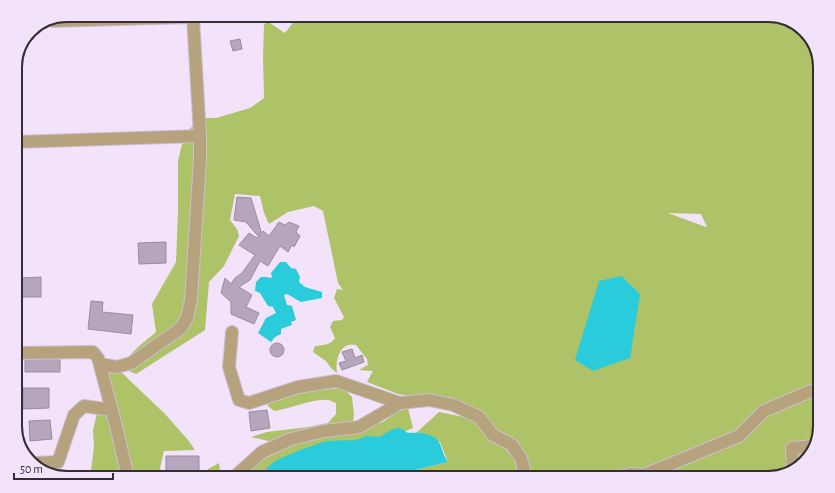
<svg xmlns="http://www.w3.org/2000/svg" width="835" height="493" viewBox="0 0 835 493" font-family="'Alegreya Sans',sans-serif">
	<rect width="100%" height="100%" fill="#f2e3fa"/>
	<g fill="#aec267" fill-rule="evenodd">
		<path d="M299 15H768L794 22 813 41 820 64V426L813 452 794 471 768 478H408L419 469 448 462 440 442 416 433 439 412 464 417 435 401 398 394 367 382 373 371 359 370 368 365 367 359 363 354 356 345C340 341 335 360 337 373L331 368 326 361 313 352 315 346C323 345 331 345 335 338L330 327 333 321 342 320 344 317 334 298 337 289 343 290 338 283 323 211 314 206 288 212 269 224 264 213 260 196 235 194 230 220 237 229 239 236 224 266 209 282 205 330 136 374 126 370 127 358 138 347 156 332 152 304 176 262 178 212V161L184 136 199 118H216L250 108 264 98 263 56 264 25 267 21 285 33ZM668 213 701 214 707 227H706Z"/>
		<path d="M100 364 119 370 166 415 188 440 195 450 164 451 160 468 164 478H90L94 447 93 430 97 413 103 409Z"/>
		<path d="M343 388 352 397 354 415 351 431 383 422 397 412 408 408 413 428 380 442 278 478H242L261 459 273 455V442L251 437 267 432 308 427 328 423 336 414V403C333 402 330 400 327 400 315 398 289 409 274 411L267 405C291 392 317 390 343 388Z"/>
		<path d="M219 463 221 478H206L208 469Z"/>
	</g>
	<g fill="#2accdb">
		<path d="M280 262H286L291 268 296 269 300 277 299 282 305 287 322 292V298L301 302 287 294 284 295 287 305 292 306 296 320 291 322 292 325 281 329V334L275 337 271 342 258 333 266 318 276 313 273 307 268 306 260 293 255 291 256 282 261 277H266L270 278 272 277 271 273Z"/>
		<path d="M621 276 640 294 630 358 593 371 575 360 599 281Z"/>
		<path d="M400 428 408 433C418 432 436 433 440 444 443 452 443 454 448 462L419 469 408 473 406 478H256L275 461 300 450 326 441 356 440 367 436 379 437 393 429Z"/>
	</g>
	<g fill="#b5a6bc" stroke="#998ba1">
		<path d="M240 39 242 49 233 51 230 41Z"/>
		<path d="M237 197 251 198 261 231 258 236 246 222 234 220Z"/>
		<path d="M279 222 285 225 289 222 299 226 296 232 300 236 294 247 292 245 288 252 280 246 268 266 260 261 250 280 239 287 252 295 246 307 259 313 254 324 231 314V302L221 293 225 278 231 284 235 278 242 273 255 255 239 245 249 233 257 238 263 231 269 236Z"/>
		<path d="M166 242V263L139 264 138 243Z"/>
		<path d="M41 277V297H20L19 278Z"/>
		<path d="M91 301 103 302 102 312 133 315 131 334 88 329Z"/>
		<circle cx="277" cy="350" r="7"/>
		<path d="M352 349 355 358 362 355 364 362 342 370 339 363 346 361 342 352Z"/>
		<path d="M60 356V372H25V357Z"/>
		<path d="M23 388H49V408L23 409Z"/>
		<path d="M267 410 270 428 251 431 249 412Z"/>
		<path d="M50 420 52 439 30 441 29 421Z"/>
		<path d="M166 456H199V473L166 474Z"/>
	</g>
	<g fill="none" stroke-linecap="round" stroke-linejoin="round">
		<defs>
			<g id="minor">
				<path d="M53 21 193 17"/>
				<path d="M15 142 200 136"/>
				<path d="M232 332 229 367 239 400 249 403 298 387 336 381 400 403"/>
				<path d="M15 353 93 352 98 358 117 430 128 478"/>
				<path d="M100 364 117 367 131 363 180 329 187 318 191 300 200 159V136L193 17 195 15"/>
				<path d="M33 463 58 462 74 415 84 406 112 410"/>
				<path d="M793 471 792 448 815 446"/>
				<path d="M233 478 262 452 291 439 324 431 359 427 400 403 429 400 453 405 479 417 493 435 512 445 517 453 521 458 526 478"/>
				<path d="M615 478 631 474 644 475 739 436 764 411 811 391"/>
			</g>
		</defs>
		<use href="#minor" stroke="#ccbfd3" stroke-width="14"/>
		<use href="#minor" stroke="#b6a37d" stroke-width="12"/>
	</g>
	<path d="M0 0H835V493H0ZM67 22H768A45 45 0 0 1 813 67V426A45 45 0 0 1 768 471H67A45 45 0 0 1 22 426V67A45 45 0 0 1 67 22Z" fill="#f2e3fa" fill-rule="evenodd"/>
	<path fill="none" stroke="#342e37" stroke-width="2" d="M67 22H768A45 45 0 0 1 813 67V426A45 45 0 0 1 768 471H67A45 45 0 0 1 22 426V67A45 45 0 0 1 67 22Z"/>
	<path d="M14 473v6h99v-6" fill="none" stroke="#342e37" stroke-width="2"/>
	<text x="20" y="473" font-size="12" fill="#342e37" stroke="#f2e3fa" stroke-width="3" paint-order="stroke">50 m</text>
</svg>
